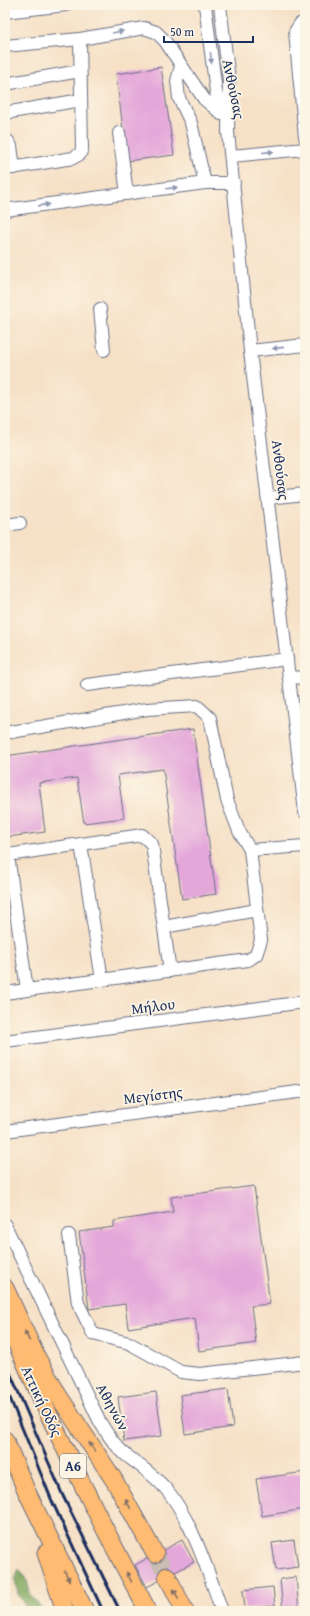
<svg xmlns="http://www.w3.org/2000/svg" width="310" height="1616" viewBox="0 0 310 1616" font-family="'Gentium Book Plus',serif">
	<rect width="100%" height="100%" fill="#fcf5e5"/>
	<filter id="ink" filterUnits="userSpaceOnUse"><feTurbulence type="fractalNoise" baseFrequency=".025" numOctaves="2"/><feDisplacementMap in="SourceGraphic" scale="8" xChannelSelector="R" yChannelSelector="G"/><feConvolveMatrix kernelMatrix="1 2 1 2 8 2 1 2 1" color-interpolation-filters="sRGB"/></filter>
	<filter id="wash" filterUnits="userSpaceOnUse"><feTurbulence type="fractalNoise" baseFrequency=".012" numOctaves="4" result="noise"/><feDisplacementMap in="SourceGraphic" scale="16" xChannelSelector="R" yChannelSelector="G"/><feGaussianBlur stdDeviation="0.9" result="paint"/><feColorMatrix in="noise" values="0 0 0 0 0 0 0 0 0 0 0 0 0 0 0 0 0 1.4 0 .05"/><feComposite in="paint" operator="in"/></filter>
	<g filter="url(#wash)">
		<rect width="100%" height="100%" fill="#f6e1c7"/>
		<path fill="#80a75e" stroke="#4e6b5e" d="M19 1569 27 1581 31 1596 42 1608 43 1611H28L18 1594 15 1580Z"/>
		<g id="blocks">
			<g fill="#e4a7da">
				<path d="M161 67 174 155 127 161 116 74Z"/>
				<path d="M193 729 216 894 182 899 163 769 118 775 124 818 84 823 77 778 39 783 45 832 8 837 5 814V756Z"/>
				<path d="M254 1186 270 1304 251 1306 256 1343 199 1351 195 1318 128 1328 125 1304 89 1309 79 1232 114 1227V1221L173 1212 171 1197Z"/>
				<path d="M228 1389 233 1427 185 1434 180 1395Z"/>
				<path d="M156 1392 162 1436 124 1441 118 1397Z"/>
				<path d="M305 1472V1509L262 1516 256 1479Z"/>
				<path d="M182 1540 194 1562 147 1587 135 1565Z"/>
				<path d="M294 1540 298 1567 276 1570 272 1543Z"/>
				<path d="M296 1577 299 1611H283L280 1579Z"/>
				<path d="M273 1587 275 1606 245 1609 243 1590Z"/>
			</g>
		</g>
	</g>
	<g filter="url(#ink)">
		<use href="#blocks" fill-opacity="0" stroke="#686d83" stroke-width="1"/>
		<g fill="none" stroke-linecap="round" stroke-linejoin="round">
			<path stroke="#cabdb2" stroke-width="17" stroke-dasharray="17 8" stroke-linecap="butt" d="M155 1554 167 1576"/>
			<defs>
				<g id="minor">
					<path d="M205 5 216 92 221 114"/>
					<path d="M220 5 229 80 228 132 250 351 305 812"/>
					<path d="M5 12 66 5"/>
					<path d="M305 22 300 24 295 32 305 137"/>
					<path d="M5 46 80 39 144 28 156 32 165 41 204 99 221 113"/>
					<path d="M181 66 177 81 179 98 191 123 205 183"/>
					<path d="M5 84 80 71"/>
					<path d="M5 113 81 100"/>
					<path d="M119 133 127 194"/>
					<path d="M5 140 8 141 11 146 14 168"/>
					<path d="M231 156 305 149"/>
					<path d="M5 169 73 158 80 154 82 149 80 39"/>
					<path d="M5 210 205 183H234"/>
					<path d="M100 309 104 350"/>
					<path d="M250 351 305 345"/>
					<path d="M268 498 305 494"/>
					<path d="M5 525 20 523"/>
					<path d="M289 677 305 678"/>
					<path d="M87 685 287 659"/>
					<path d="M5 733 147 709 197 706 210 718 227 800 239 831 250 850 261 940 256 955 248 960 27 990 8 855 5 854"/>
					<path d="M81 844 142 835 152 844 170 971"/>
					<path d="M250 850 305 846"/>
					<path d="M8 855 81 844 102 980"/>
					<path d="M164 927 257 910"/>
					<path d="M5 993 27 990"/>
					<path d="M5 1041 305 1002"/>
					<path d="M5 1131 305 1091"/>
					<path d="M5 1225 100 1422C107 1434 115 1446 126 1455 140 1466 154 1475 166 1489 191 1518 209 1574 222 1611"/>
					<path d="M69 1235 78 1303 93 1334 129 1343 181 1372 200 1374 305 1362"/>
				</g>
				<g id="highway">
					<path d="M5 1288 36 1356 58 1395 114 1480 155 1554"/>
					<path d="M5 1317C48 1417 96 1515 148 1611"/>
					<path d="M5 1440 26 1490 85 1611"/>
					<path d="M46 1553 65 1611"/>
					<path d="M167 1576 185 1611"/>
				</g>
			</defs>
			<use href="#minor" stroke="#686d83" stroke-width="14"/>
			<use href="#highway" stroke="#686d83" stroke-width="19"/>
			<use href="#minor" stroke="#fff" stroke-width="12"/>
			<use href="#highway" stroke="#febb71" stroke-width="17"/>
			<g stroke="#1b2f5e" stroke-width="3">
				<path d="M5 1361 63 1496 120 1611"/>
				<path d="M5 1386 52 1501 103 1611"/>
			</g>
		</g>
		<defs><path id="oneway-solid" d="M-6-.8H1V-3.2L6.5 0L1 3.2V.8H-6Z"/></defs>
		<g fill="#8d97ae">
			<use href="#oneway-solid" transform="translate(118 32) rotate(-10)"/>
			<use href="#oneway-solid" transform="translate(211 58) rotate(84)"/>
			<use href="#oneway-solid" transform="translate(268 152) rotate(-5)"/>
			<use href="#oneway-solid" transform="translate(172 188) rotate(-7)"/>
			<use href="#oneway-solid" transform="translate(44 205) rotate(-8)"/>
			<use href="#oneway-solid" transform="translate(278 348) rotate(174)"/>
		</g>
		<g fill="#816e67">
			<use href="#oneway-solid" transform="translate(27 1336) rotate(-115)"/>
			<use href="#oneway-solid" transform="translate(92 1447) rotate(-123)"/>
			<use href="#oneway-solid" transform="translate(128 1504) rotate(-120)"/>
			<use href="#oneway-solid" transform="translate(67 1576) rotate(64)"/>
			<use href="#oneway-solid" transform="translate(129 1577) rotate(-118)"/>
			<use href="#oneway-solid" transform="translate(176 1594) rotate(-118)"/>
		</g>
	</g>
	<g text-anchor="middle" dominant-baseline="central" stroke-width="3.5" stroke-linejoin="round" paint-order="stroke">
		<rect fill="#fcf5e5" stroke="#5e6a86" stroke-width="1" x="60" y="1454" width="26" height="24" rx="3"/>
		<g font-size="14" font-weight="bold" fill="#1b2f5e">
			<text x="73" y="1466">Α6</text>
		</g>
		<g font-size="15" fill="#1b2f5e" stroke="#fcf5e5">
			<text transform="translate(234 89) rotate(78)">Ανθούσας</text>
			<text transform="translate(281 470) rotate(83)">Ανθούσας</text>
			<text transform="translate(153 1006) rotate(-7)">Μήλου</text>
			<text transform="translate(153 1095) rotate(-7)">Μεγίστης</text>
			<text transform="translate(42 1401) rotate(65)">Αττική Οδός</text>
			<text transform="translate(113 1407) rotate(61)">Αθηνών</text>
		</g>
	</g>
	<rect width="310" height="1616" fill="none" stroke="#fcf5e5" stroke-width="20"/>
	<path d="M164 36v6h89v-6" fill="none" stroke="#1b2f5e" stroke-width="2"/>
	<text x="170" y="36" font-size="12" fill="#1b2f5e" stroke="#fcf5e5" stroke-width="3" paint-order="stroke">50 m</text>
</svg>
